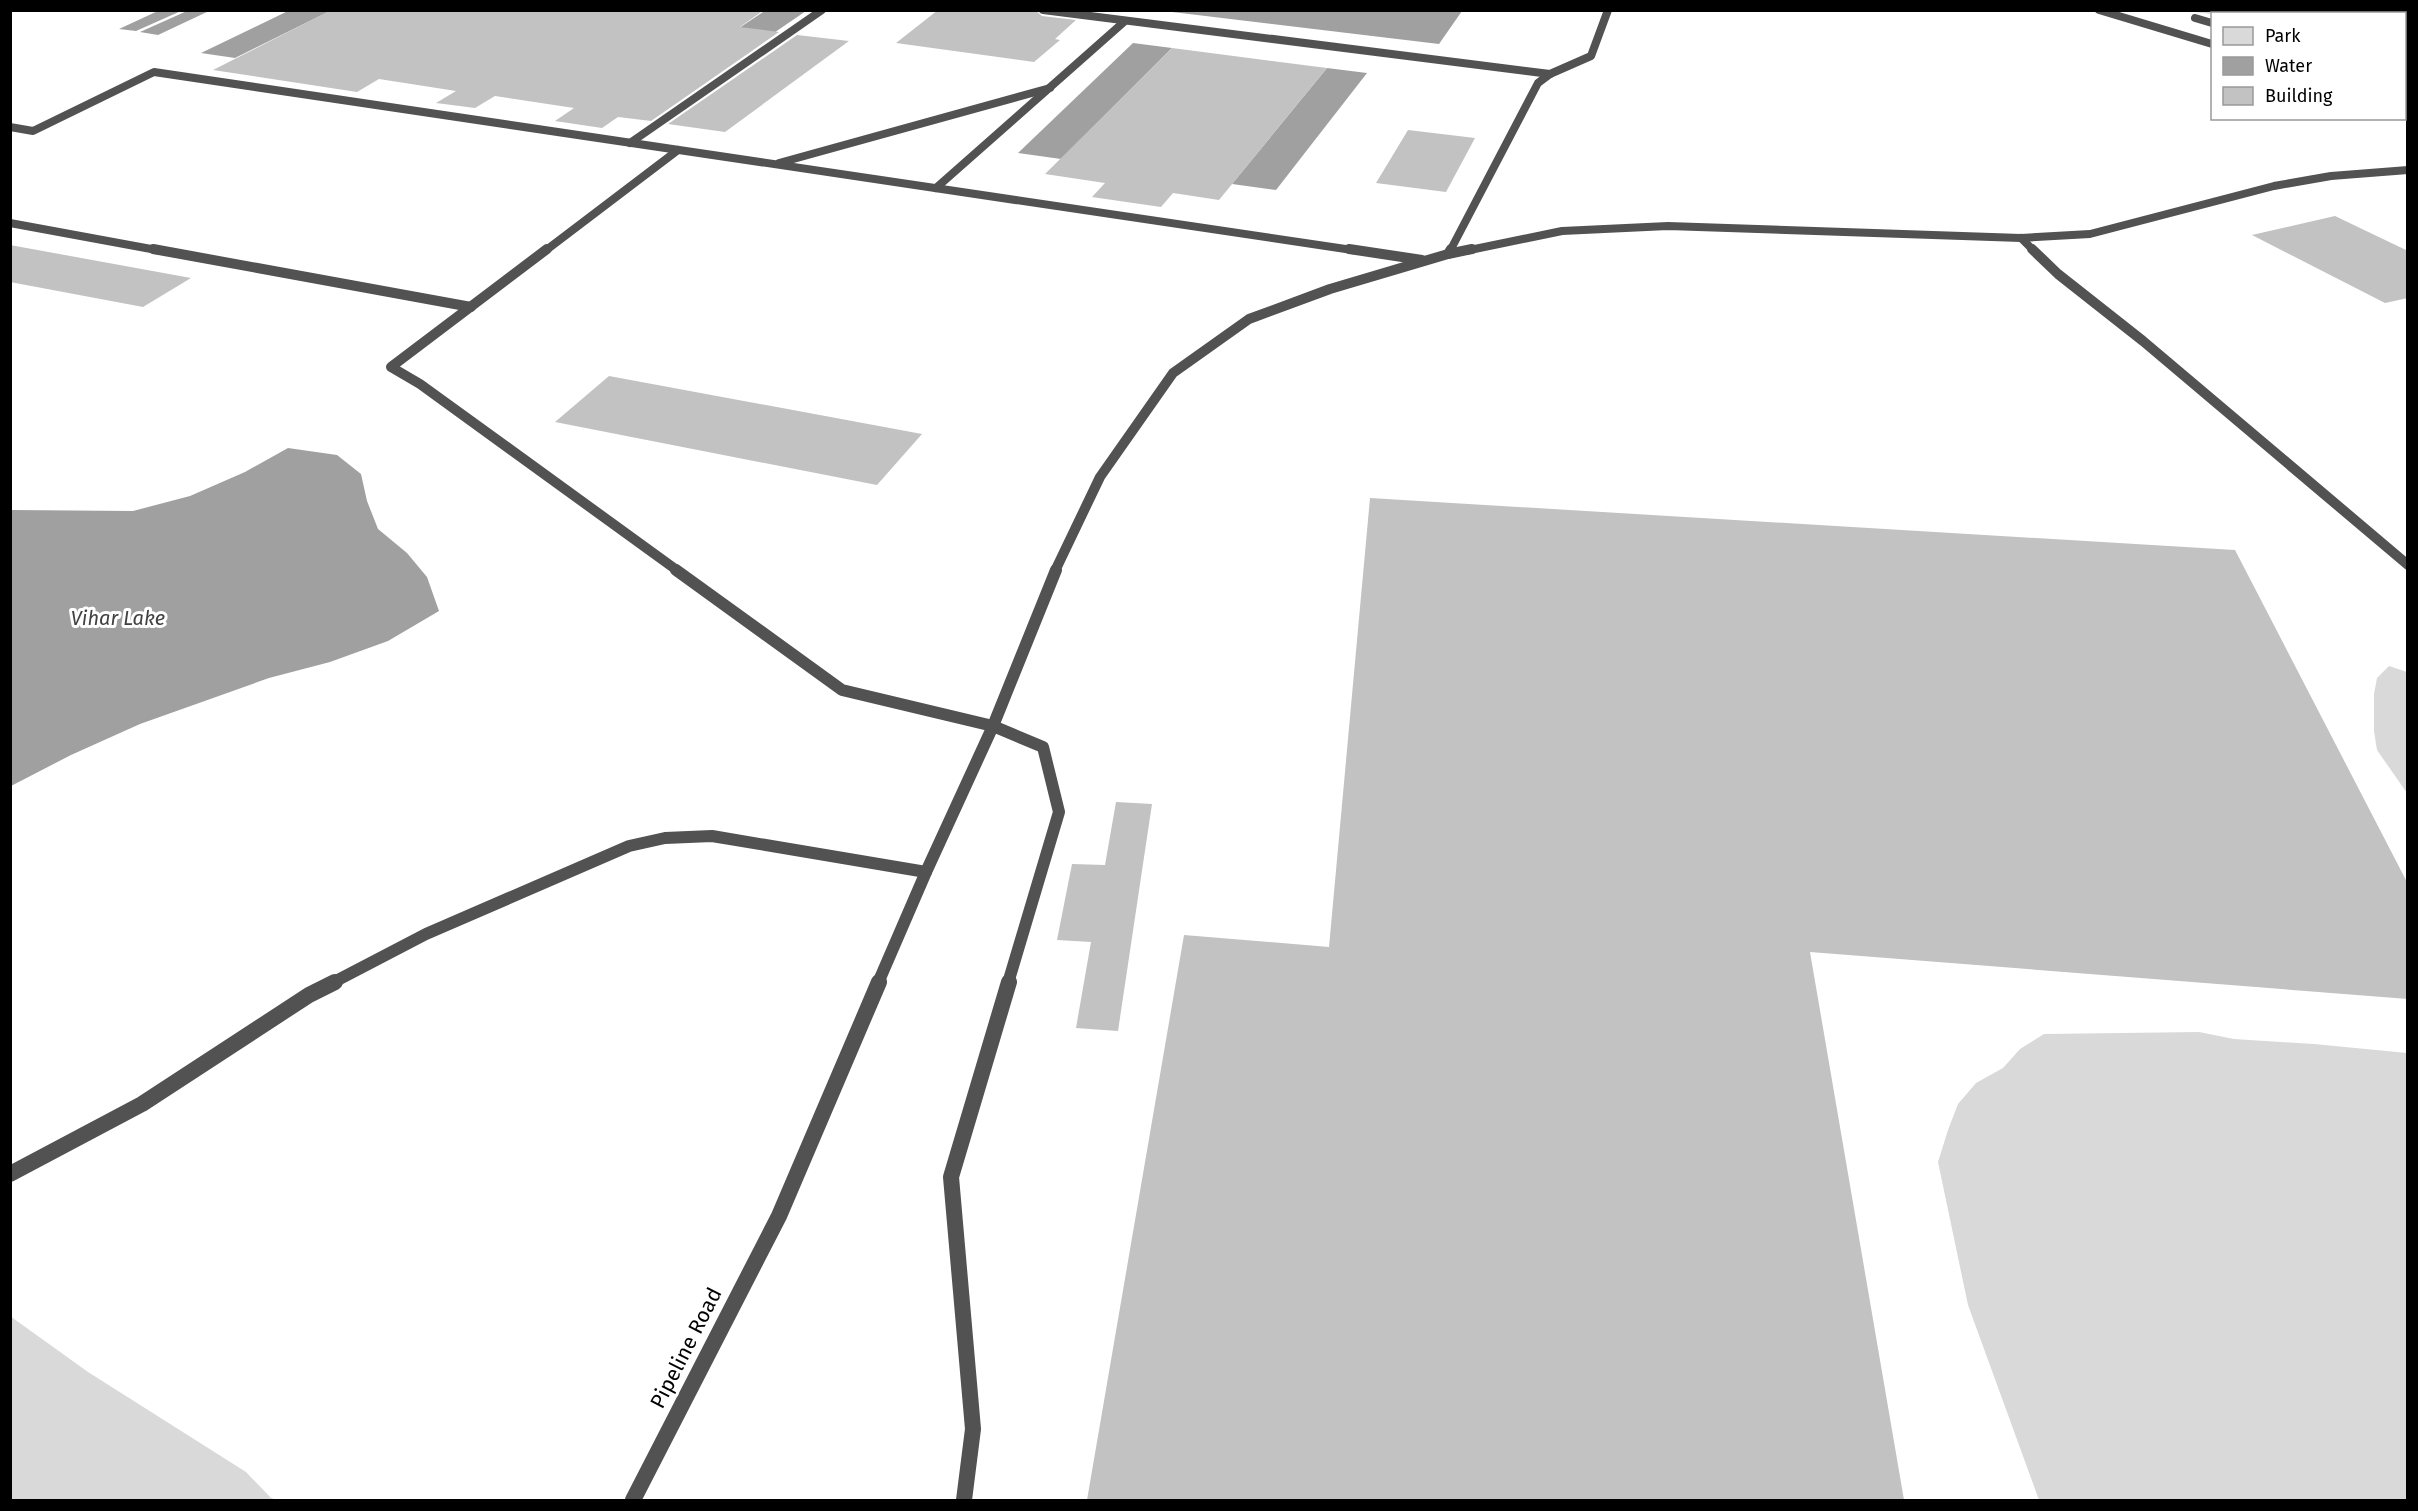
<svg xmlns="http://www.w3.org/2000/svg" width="2418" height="1511" viewBox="0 0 2418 1511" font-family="'Fira Sans',sans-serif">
	<rect width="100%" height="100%" fill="#fff"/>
	<g fill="#d9d9d9">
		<path d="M2329 10 2335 13 2212 14 2185 11Z"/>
		<path d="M2389 666 2407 672V793L2377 750 2374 731V694L2377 678Z"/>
		<path d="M2199 1032 2234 1039 2314 1044 2407 1053V1500H2039L1968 1305 1938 1162 1948 1130 1958 1104 1976 1083 2003 1068 2020 1049 2044 1034Z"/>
		<path d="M10 1316 88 1372 246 1472 271 1498 277 1500H11Z"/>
	</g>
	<g fill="#a0a0a0">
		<path d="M160 10 181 11 136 31 119 29Z"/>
		<path d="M187 11H209L158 35 140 32Z"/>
		<path d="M288 11H330L235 58 201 53Z"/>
		<path d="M758 11H806L648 119 611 114 763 12Z"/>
		<path d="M1164 11H1462L1439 44Z"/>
		<path d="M1133 43 1172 48 1061 159 1018 153Z"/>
		<path d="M1327 68 1367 73 1276 190 1232 184Z"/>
		<path d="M288 448 337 455 361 474 367 501 378 529 407 553 427 577 439 611 388 641 330 662 269 678 140 724 71 755 11 786V510L133 511 190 496 245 472Z"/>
	</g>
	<g fill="#c2c2c2">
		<path d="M331 10H764L740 27 779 32 651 121 618 117 602 128 555 121 574 108 495 96 475 108 436 103 456 91 379 79 357 92 213 70Z"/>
		<path d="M938 10H1035L1042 16 1076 20 1055 39 1060 40 1034 62 896 43Z"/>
		<path d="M797 35 849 41 725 132 668 124Z"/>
		<path d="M1172 48 1327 68 1219 200 1173 193 1161 207 1092 197 1105 183 1045 174Z"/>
		<path d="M1408 130 1475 138 1446 192 1376 183Z"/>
		<path d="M2335 216 2408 251V298L2385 303 2252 235Z"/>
		<path d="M10 245 191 278 143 307 10 282Z"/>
		<path d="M609 376 922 434 877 485 555 422Z"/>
		<path d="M1370 498 2235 550 2408 884V999L1810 952 1904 1500H1087L1184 935 1329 947Z"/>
		<path d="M1116 802 1152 804 1118 1031 1076 1028 1091 942 1057 940 1072 864 1105 865Z"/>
	</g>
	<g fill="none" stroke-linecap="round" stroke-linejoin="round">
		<g stroke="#525252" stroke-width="8">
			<path d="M1043 10 1550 74"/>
			<path d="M2099 10 2212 44"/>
			<path d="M2195 18 2212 23"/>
			<path d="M2404 64H2408"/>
			<path d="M2404 76 2408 77"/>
			<path d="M2404 100 2408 101"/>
			<path d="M10 127 33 131 154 72 1359 251"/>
			<path d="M630 143 822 10"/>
			<path d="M779 163 1050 88"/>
			<path d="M936 188 1125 21"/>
			<path d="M10 223 162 251"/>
			<path d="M2021 238 2034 251"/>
			<path d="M545 251 678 150"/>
			<path d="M1450 251 1538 83 1550 74 1591 56 1608 10"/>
			<path d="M1465 251 1562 231 1668 226 2021 238 2090 234 2274 186 2331 176 2408 170"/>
		</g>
		<g stroke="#525252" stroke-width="10">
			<path d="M153 249 471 307"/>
			<path d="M547 249 391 367 420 384 678 571"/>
			<path d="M1349 249 1422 260"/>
			<path d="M2032 249 2058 274 2143 341 2408 565"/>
			<path d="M1448 254 1451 249"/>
			<path d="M1055 571 1100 477 1173 373 1249 319 1330 289 1448 254 1472 249"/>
		</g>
		<g stroke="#525252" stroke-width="12">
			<path d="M676 570 842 690 993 726 1043 747 1059 812 1008 983"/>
			<path d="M332 983 426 934 629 846 665 838 712 836 926 872"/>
			<path d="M878 983 926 872 993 726 1056 570"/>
		</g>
		<g stroke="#525252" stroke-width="16">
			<path d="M10 1174 142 1104 309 995 335 982"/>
			<path d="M633 1500 779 1216 879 982"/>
			<path d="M964 1500 973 1429 951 1177 1009 982"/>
		</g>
	</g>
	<g text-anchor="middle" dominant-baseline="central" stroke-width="6" stroke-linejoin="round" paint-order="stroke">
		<g font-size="20" font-style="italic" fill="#414141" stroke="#fff">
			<text x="118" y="618">Vihar Lake</text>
		</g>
		<g font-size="21" fill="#000" stroke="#fff">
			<text transform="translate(686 1348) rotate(-63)">Pipeline Road</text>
		</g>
	</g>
	<rect width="2418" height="1511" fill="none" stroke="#000000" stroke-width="24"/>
	<rect x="2211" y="12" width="195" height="108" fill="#ffffff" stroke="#999999" stroke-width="1.5"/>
	<rect x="2223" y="27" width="30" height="18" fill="#d9d9d9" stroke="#999999" stroke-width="1.5"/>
	<text x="2265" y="42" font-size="18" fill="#000000">Park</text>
	<rect x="2223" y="57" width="30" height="18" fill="#a0a0a0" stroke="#999999" stroke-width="1.5"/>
	<text x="2265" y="72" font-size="18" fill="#000000">Water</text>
	<rect x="2223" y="87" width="30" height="18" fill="#c2c2c2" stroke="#999999" stroke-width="1.5"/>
	<text x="2265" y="102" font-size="18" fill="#000000">Building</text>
</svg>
